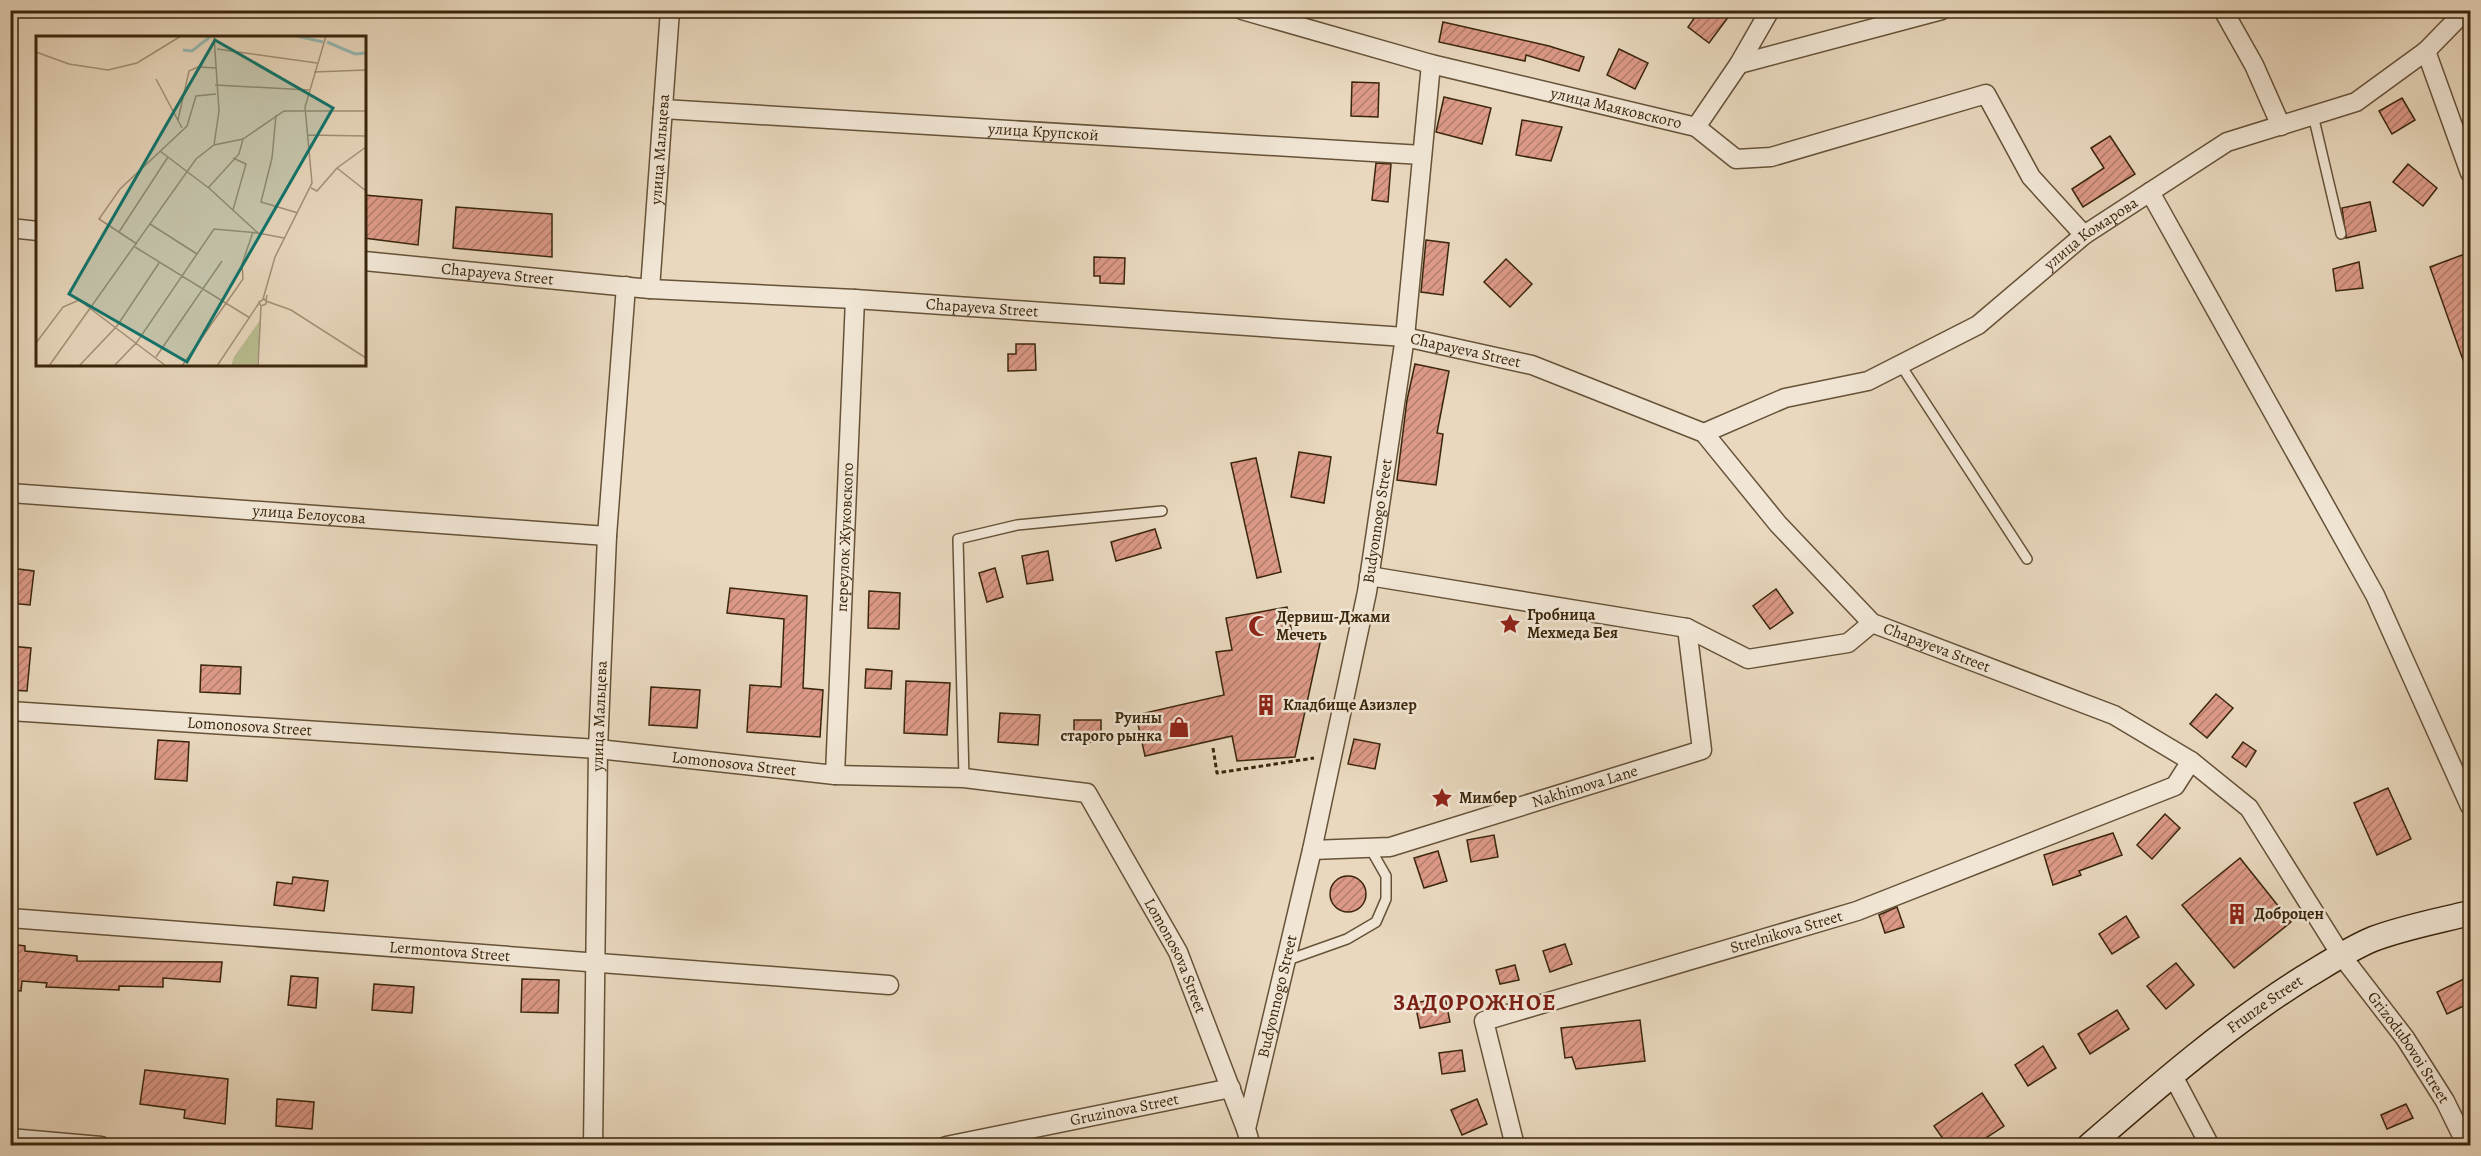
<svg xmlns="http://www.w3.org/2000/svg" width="2481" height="1156" viewBox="0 0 2481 1156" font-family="Alegreya,serif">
	<defs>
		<pattern id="building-hatch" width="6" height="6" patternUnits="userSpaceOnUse" patternTransform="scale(1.5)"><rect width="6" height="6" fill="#dc9987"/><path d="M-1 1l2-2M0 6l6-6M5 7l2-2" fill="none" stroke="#b37d6d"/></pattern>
	</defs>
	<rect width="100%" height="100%" fill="#e9d8be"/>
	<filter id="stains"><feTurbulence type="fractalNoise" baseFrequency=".00333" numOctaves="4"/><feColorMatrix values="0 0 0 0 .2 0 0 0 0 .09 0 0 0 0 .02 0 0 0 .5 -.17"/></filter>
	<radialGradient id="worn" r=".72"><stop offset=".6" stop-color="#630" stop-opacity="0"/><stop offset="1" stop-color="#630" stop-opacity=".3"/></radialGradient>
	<g fill="url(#building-hatch)" stroke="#3a260c" stroke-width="1.5">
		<path d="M1700 10H1722L1729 16 1709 43 1688 27Z"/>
		<path d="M1443 22 1549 46 1584 57 1579 71 1526 55 1525 61 1439 42Z"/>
		<path d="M1619 49 1648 63 1635 89 1607 75Z"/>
		<path d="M1352 82 1379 83 1378 117 1351 116Z"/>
		<path d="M1444 97 1491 108 1482 144 1436 132Z"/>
		<path d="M2402 98 2415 120 2392 134 2379 111Z"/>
		<path d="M1522 120 1562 127 1551 161 1516 155Z"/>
		<path d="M2110 136 2135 174 2083 207 2072 189 2104 168 2091 148Z"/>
		<path d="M1376 163 1391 164 1388 202 1372 200Z"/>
		<path d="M2408 164 2437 188 2423 206 2393 182Z"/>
		<path d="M364 195 422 200 418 245 364 238Z"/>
		<path d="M2370 202 2376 231 2346 238 2342 208Z"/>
		<path d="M456 207 552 214V257L453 248Z"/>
		<path d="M1426 240 1449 243 1443 295 1421 292Z"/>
		<path d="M2470 252V376L2469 377 2430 267Z"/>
		<path d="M1094 257 1125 258 1124 284 1100 283V276H1094Z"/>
		<path d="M1506 259 1532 284 1510 307 1484 282Z"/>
		<path d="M2359 262 2363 288 2336 291 2333 269Z"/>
		<path d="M1016 344H1035L1036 370 1008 371V354H1016Z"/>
		<path d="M1415 364 1449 371 1437 433 1443 434 1436 485 1397 480 1407 400Z"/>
		<path d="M1299 452 1331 457 1324 503 1291 497Z"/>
		<path d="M1256 458 1281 572 1257 578 1231 463Z"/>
		<path d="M1155 529 1161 548 1116 561 1111 542Z"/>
		<path d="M1048 551 1053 580 1027 584 1022 556Z"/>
		<path d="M10 568 34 571 30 605 10 603Z"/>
		<path d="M995 568 1003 597 987 602 979 573Z"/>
		<path d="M730 588 807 596 803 688 823 690 820 737 747 732 750 685 781 687 784 619 727 613Z"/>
		<path d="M1776 589 1793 613 1770 629 1753 606Z"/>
		<path d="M869 591 900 593 899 629 868 628Z"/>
		<path d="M1287 607 1293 639 1322 634 1295 757 1237 761 1232 736 1145 756 1136 715 1224 695 1216 652 1232 650 1226 618Z"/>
		<path d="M10 646 31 648 27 691 10 690Z"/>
		<path d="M201 665 241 667 240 694 200 692Z"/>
		<path d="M866 669 892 671 891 689 865 688Z"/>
		<path d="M906 681 950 683 947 735 904 733Z"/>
		<path d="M651 687 700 690 697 728 649 725Z"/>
		<path d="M2216 694 2233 708 2207 738 2190 724Z"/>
		<path d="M1000 713 1040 715 1038 745 998 742Z"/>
		<rect x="1074" y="720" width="27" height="22"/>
		<path d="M1354 739 1380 744 1375 769 1348 764Z"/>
		<path d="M158 740 189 742 187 781 155 779Z"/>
		<path d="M2243 742 2256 751 2246 767 2232 757Z"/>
		<path d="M2388 788 2411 839 2377 855 2354 803Z"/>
		<path d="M2165 814 2180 828 2152 859 2137 845Z"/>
		<path d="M2113 833 2122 855 2079 871 2081 875 2053 885 2044 855Z"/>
		<path d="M1494 835 1498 857 1471 862 1467 840Z"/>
		<path d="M1438 851 1447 881 1424 888 1414 858Z"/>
		<path d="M2240 858 2291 922 2234 968 2182 905Z"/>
		<circle cx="1348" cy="894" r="18"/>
		<path d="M293 877 328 881 324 911 274 905 277 882 292 884Z"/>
		<path d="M1897 907 1904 927 1885 933 1879 915Z"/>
		<path d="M2126 916 2139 937 2112 954 2099 934Z"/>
		<path d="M10 944 25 946V951L77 956V961L222 962 220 982 163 978V987L119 986V990L46 987 47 983 22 981 21 991 10 990Z"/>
		<path d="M1565 944 1572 964 1550 972 1543 951Z"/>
		<path d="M2176 963 2194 985 2166 1009 2147 986Z"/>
		<path d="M1515 965 1519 980 1500 984 1496 970Z"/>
		<path d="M291 976 318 978 316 1008 288 1005Z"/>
		<path d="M2470 976V1003L2447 1014 2437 992Z"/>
		<path d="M522 979 559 980 558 1013 521 1012Z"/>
		<path d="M374 984 414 987 412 1013 372 1010Z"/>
		<path d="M1445 997 1450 1022 1420 1028 1415 1003Z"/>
		<path d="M2117 1010 2129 1029 2090 1054 2078 1034Z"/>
		<path d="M1640 1020 1645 1061 1576 1069 1572 1057 1565 1058 1561 1028Z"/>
		<path d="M2043 1046 2056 1068 2028 1086 2015 1065Z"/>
		<path d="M1462 1050 1465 1071 1442 1074 1439 1053Z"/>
		<path d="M145 1070 228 1079 225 1124 184 1118 185 1110 140 1104Z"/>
		<path d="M1982 1093 2004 1126 1974 1146H1948L1934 1126Z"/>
		<path d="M277 1099 314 1102 312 1129 276 1126Z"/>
		<path d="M1477 1099 1487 1124 1462 1135 1451 1110Z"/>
		<path d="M2406 1104 2413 1118 2387 1129 2381 1115Z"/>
	</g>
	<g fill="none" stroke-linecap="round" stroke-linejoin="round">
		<defs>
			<g id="lane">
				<path d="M2313 115 2341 234"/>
				<path d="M1900 364 2027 559"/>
				<path d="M964 778 958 539 1017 525 1162 511"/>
				<path d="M1285 961 1347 939 1376 922 1386 899V876L1370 848"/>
			</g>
			<g id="street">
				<path id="s1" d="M1242 10 1431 64 1696 127 1736 159 1771 157 1986 94 2031 177 2084 235"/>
				<path d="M2223 10 2254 65 2281 126"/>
				<path d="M2426 51 2470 173"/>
				<path d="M1739 64 1942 10"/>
				<path id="s2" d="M663 109 1422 155"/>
				<path d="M1696 127 1739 64 1770 10"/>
				<path d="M2150 192 2375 595 2470 806"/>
				<path d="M10 228 38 231"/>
				<path id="s3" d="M364 261 650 289 855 299 1405 337 1532 365 1704 433 1778 524 1872 623 2114 715 2191 761 2249 808 2341 955 2405 1038 2445 1101 2467 1146"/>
				<path id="s4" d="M650 289 670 10"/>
				<path id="s5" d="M1704 433 1785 398 1868 381 1978 325 2084 235 2227 142 2356 102 2426 51 2466 10"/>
				<path id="s6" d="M10 493 607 536"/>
				<path d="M1369 576 1687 628 1748 659 1848 643 1872 623"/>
				<path id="s7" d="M10 711 598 749 835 775 964 778 1087 793 1178 952 1246 1129"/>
				<path id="s8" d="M835 775 855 299"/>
				<path id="s9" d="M1312 850 1390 847 1702 750 1687 628"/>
				<path id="s10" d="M10 918 889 985"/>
				<path d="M2172 1074 2210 1146"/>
				<path d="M10 1138 101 1146"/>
				<path id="s11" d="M593 1146 598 749 607 536 626 286"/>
				<path id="s12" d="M946 1146 1231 1088"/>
				<path id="s13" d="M1251 1146 1246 1129 1312 850 1367 592 1405 337 1431 64"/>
				<path id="s14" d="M1515 1146 1484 1021 1857 911 2175 786 2191 761"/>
			</g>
			<g id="secondary">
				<path id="s15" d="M2089 1146C2158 1086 2228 1025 2305 977 2327 964 2349 949 2373 939 2405 927 2438 921 2470 913"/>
			</g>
		</defs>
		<use href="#lane" stroke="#665238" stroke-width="12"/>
		<use href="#street" stroke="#665238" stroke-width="21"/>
		<use href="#secondary" stroke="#3a260c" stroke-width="27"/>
		<path stroke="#3a260c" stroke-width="3" stroke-dasharray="4.5 3" stroke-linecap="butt" d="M1213 748 1217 773 1314 758"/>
		<use href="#lane" stroke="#f1e6d5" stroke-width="9"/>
		<use href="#street" stroke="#f1e6d5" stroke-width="18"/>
		<use href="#secondary" stroke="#f1e6d5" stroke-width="24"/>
	</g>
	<defs>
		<symbol id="sight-bare" viewBox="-9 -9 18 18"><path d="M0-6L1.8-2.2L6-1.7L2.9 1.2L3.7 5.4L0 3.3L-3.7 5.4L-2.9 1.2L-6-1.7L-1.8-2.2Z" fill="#8f2418" stroke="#f1e6d5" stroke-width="2.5" paint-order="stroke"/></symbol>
		<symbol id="mosque-bare" viewBox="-9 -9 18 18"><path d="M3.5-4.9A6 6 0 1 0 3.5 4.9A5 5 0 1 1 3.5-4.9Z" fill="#8f2418" stroke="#f1e6d5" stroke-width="2.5" paint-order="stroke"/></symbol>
		<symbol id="building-bare" viewBox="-9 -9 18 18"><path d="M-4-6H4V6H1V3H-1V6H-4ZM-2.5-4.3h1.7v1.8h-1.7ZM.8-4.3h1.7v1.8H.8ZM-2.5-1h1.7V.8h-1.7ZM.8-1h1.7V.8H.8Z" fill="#8f2418" stroke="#f1e6d5" stroke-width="2.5" paint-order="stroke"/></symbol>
		<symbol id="shop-bare" viewBox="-9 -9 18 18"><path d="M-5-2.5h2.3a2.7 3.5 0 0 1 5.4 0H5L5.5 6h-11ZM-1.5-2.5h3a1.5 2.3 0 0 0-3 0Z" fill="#8f2418" stroke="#f1e6d5" stroke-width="2.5" paint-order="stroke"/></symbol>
	</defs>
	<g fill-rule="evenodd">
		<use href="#sight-bare" x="1495" y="609" width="30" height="30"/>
		<use href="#mosque-bare" x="1244" y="611" width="30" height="30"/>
		<use href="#building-bare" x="1251" y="690" width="30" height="30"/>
		<use href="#shop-bare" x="1164" y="712" width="30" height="30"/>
		<use href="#sight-bare" x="1427" y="783" width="30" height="30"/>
		<use href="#building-bare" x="2222" y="899" width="30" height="30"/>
	</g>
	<g text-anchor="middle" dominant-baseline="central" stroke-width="5" stroke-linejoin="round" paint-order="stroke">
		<g font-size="16" fill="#3a260c" stroke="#f1e6d5">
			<text stroke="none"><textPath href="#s1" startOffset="387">улица Маяковского</textPath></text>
			<text stroke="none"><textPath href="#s2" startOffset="381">улица Крупской</textPath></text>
			<text stroke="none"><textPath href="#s4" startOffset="140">улица Мальцева</textPath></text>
			<text stroke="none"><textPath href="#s5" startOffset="442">улица Комарова</textPath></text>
			<text stroke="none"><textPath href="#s3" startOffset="134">Chapayeva Street</textPath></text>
			<text stroke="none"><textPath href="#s3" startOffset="620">Chapayeva Street</textPath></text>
			<text stroke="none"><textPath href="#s3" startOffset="1106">Chapayeva Street</textPath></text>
			<text stroke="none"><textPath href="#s6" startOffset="300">улица Белоусова</textPath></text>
			<text stroke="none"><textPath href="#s13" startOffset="640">Budyonnogo Street</textPath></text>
			<text stroke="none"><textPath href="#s8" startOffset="238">переулок Жуковского</textPath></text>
			<text stroke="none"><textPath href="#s3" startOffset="1682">Chapayeva Street</textPath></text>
			<text stroke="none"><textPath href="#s11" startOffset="430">улица Мальцева</textPath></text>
			<text stroke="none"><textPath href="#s7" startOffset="240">Lomonosova Street</textPath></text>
			<text stroke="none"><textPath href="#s7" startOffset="726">Lomonosova Street</textPath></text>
			<text stroke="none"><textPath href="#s9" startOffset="282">Nakhimova Lane</textPath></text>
			<text stroke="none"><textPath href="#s14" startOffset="444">Strelnikova Street</textPath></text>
			<text stroke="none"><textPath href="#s10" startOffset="441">Lermontova Street</textPath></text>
			<text stroke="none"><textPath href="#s7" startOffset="1266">Lomonosova Street</textPath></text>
			<text stroke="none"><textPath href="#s13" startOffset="154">Budyonnogo Street</textPath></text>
			<text stroke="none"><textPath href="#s15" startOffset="226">Frunze Street</textPath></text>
			<text stroke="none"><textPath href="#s3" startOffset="2324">Grizodubovoi Street</textPath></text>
			<text stroke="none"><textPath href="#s12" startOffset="182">Gruzinova Street</textPath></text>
		</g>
		<g font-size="16" font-weight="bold" fill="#3a260c" stroke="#f1e6d5" text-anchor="start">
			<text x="1527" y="615">Гробница<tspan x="1527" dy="18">Мехмеда Бея</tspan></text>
			<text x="1276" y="617">Дервиш-Джами<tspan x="1276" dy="18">Мечеть</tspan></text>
			<text x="1283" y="705">Кладбище Азизлер</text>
			<text x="1162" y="718" text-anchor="end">Руины<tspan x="1162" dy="18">старого рынка</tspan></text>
			<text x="1459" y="798">Мимбер</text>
			<text x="2254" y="914">Доброцен</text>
		</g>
		<g font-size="22" font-weight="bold" letter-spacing="1.5" fill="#7a1f14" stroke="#f1e6d5">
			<text x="1475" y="1003">ЗАДОРОЖНОЕ</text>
		</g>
	</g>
	<g transform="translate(36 36)">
		<rect width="330" height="330" fill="#e9d8be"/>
		<path d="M225 283 221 330H195L198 321Z" fill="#b9be90"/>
		<path fill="none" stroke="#97b9b4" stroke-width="3" d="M261 0 287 6M291 6 319 18 330 17M147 14 156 15 175 0"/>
		<path fill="none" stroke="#a39177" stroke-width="1.5" d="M181 13 281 27M0 16 33 28 72 34 101 27 145 0M278 36 330 34M120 43 146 92M179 49 273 54M240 79 236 122 225 166 262 177M142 84 153 35 162 31 180 32M271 99 330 100M178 109 183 75 178 0M124 115 174 153 222 197 248 202M197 122 210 128 197 174M301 132 330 155M172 152 203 118 207 103M275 152 281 155 301 132 330 111M114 188 161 218M83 196 132 121M101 208 63 183 84 153 151 90 160 60 180 58M99 211 214 282M231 259 230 265V268L225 270 223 266 228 263 230 265 255 274 330 322M227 263 239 221 276 147 269 71 290 0M0 307 27 271 43 264 130 330M120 321 186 225M13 330 160 123 178 109 207 103 248 75H330M43 330 81 290 123 227M78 330 101 306 178 193 222 197M146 330 207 243 206 228 217 196M181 330 223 267M222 330 225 270"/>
		<path fill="#0f766e" fill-opacity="0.15" stroke="#0f766e" stroke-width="3" d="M179 4 297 72 151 326 33 258Z"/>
		<rect width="330" height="330" fill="none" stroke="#3a260c" stroke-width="3"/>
	</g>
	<rect width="2481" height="1156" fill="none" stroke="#e9d8be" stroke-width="36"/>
	<rect x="12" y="12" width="2457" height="1132" fill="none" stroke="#3a260c" stroke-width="3"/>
	<rect x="18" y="18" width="2445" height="1120" fill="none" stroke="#3a260c" stroke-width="1.5"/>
	<rect width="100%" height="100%" filter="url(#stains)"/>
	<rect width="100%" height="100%" fill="url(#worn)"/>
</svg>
